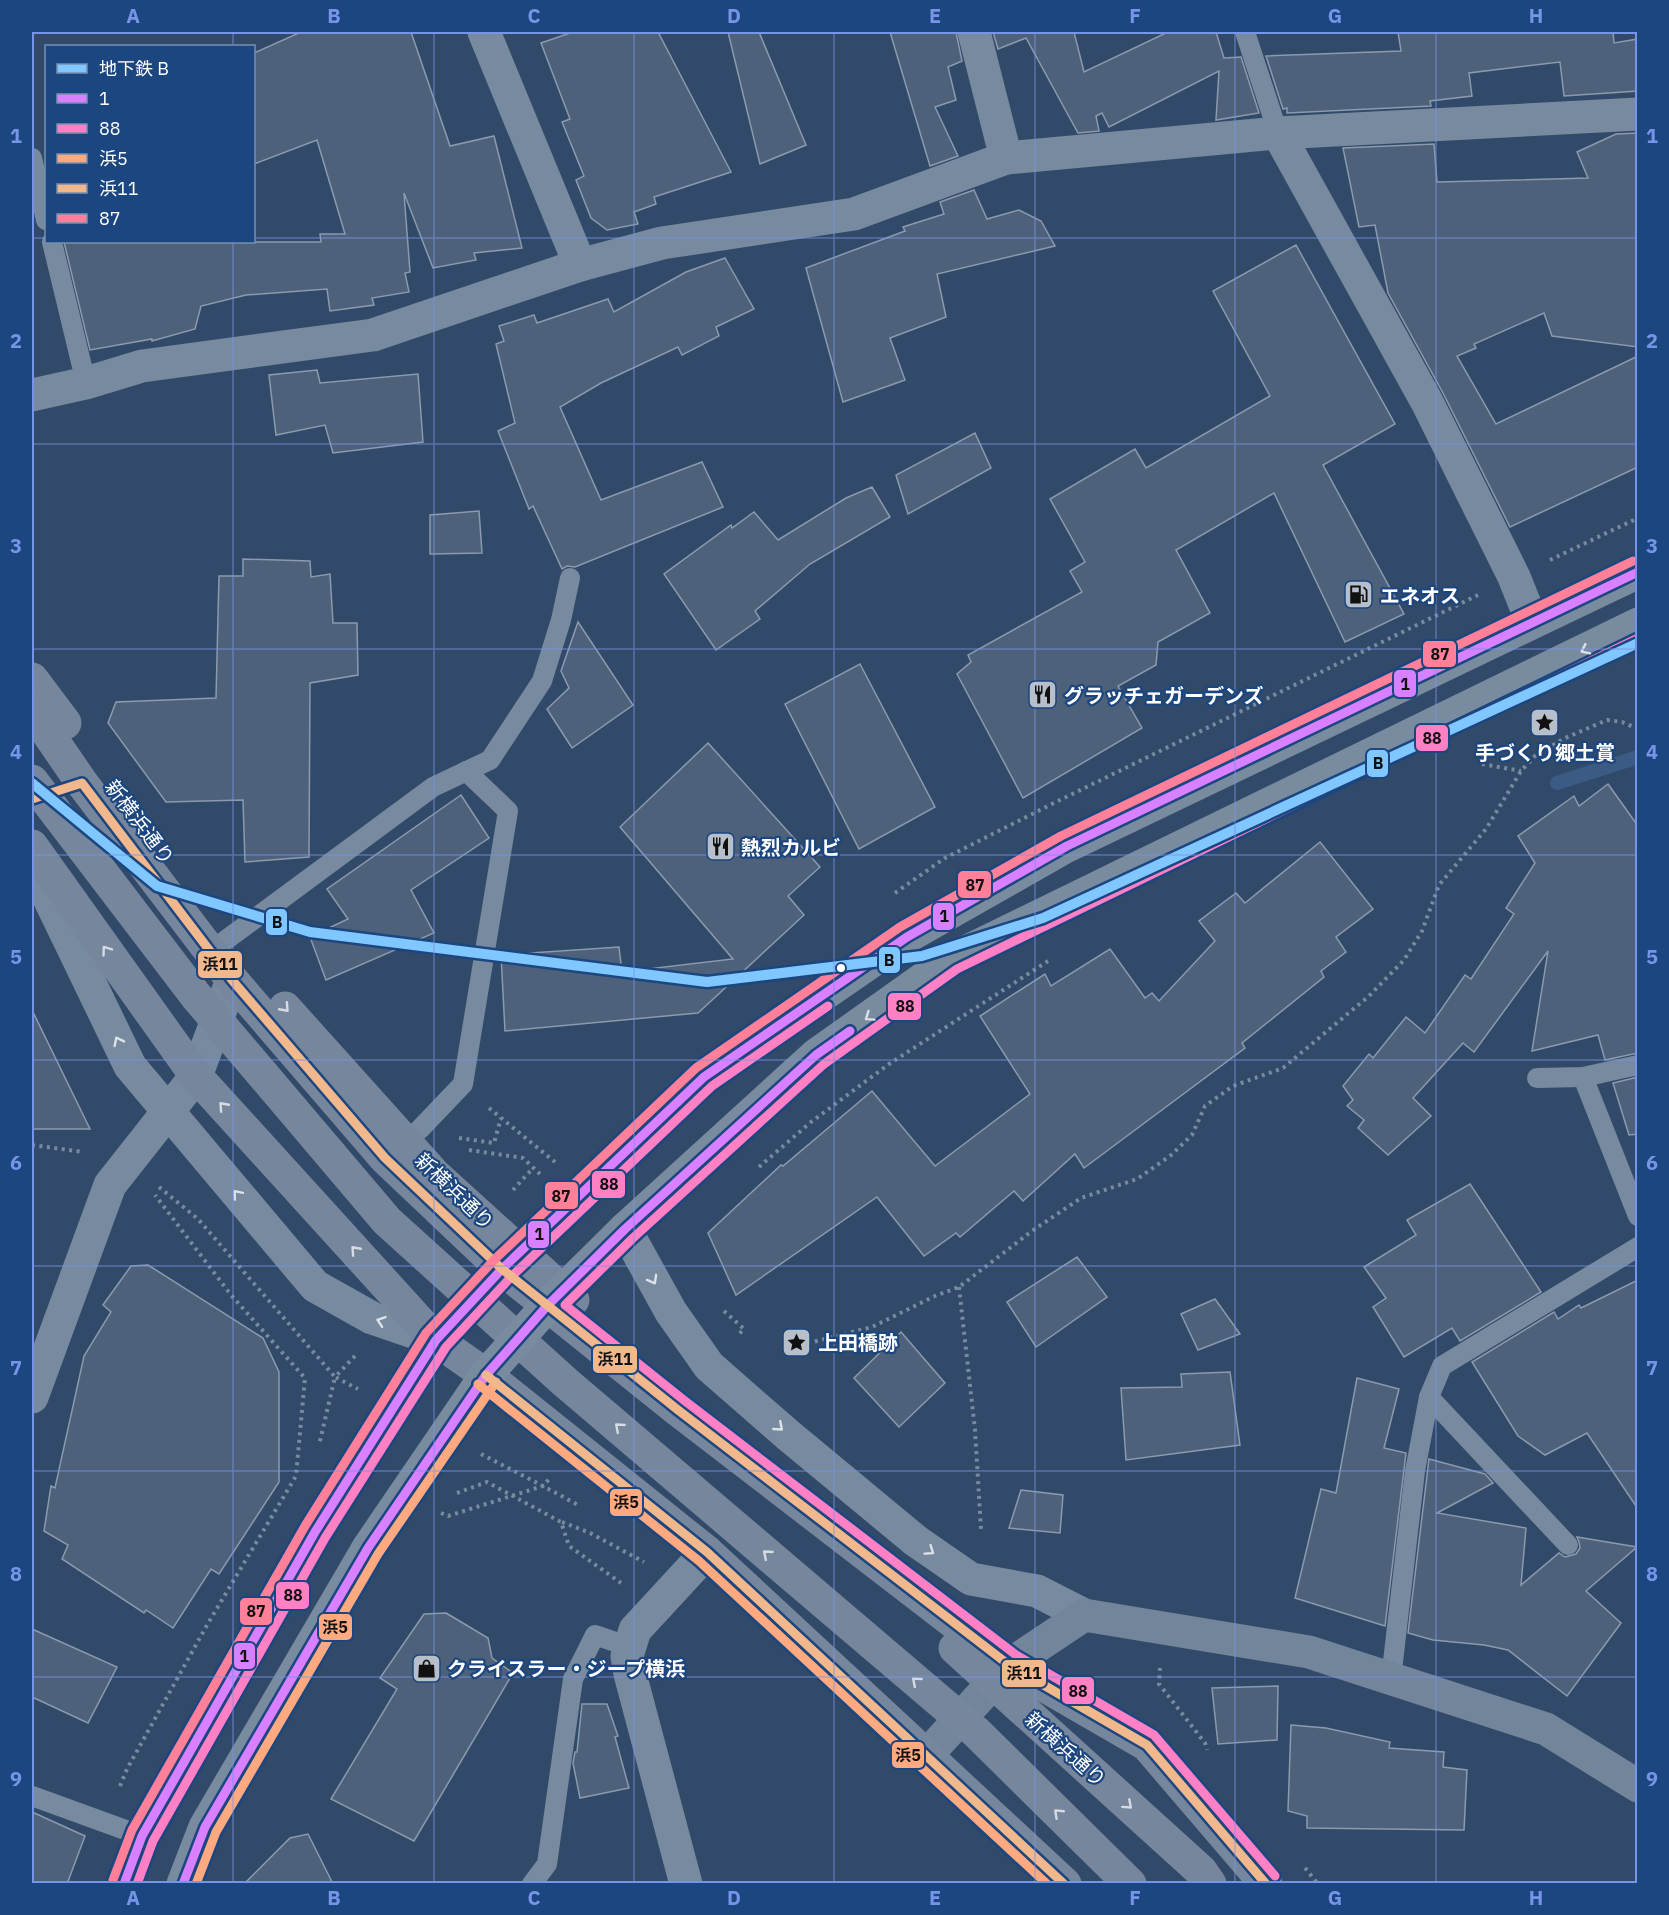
<svg xmlns="http://www.w3.org/2000/svg" width="1669" height="1915" viewBox="0 0 1669 1915" font-family="'IBM Plex Sans','Noto Sans JP',sans-serif">
	<rect width="100%" height="100%" fill="#324a69"/>
	<g fill="none" stroke-linecap="round" stroke-linejoin="round">
		<path stroke="#3c5b84" stroke-width="14" d="M1557 783 1638 757"/>
	</g>
	<g fill="#4e617a" stroke="#8b9aae" stroke-width="1.5">
		<path d="M301 32H411L450 146 494 136 522 248 474 253 476 260 433 268 404 193 410 272 405 273 409 292 372 298 374 305 330 311 327 289 246 295 201 306 195 329 152 341V339L90 350 64 242H321L320 234H345L317 140 254 164V53Z"/>
		<path d="M573 32H658L731 172 654 197 656 204 634 212 638 224 607 230 591 218 576 180 584 176 562 122 570 119 541 43Z"/>
		<path d="M728 32H759L806 145 760 164Z"/>
		<path d="M890 32H956L962 61 948 67 956 100 935 107 958 156 930 166Z"/>
		<path d="M993 32H1074L1084 72 1168 32H1216L1224 58 1241 57 1259 113 1216 120 1219 71 1109 127 1102 113 1096 116 1099 131 1078 133 1026 38 998 49Z"/>
		<path d="M1398 32H1613L1614 43 1638 39V91L1564 96 1560 62 1469 73 1472 96 1430 101 1431 106 1287 113V108L1283 109 1266 56 1401 51Z"/>
		<path d="M1638 133V347L1552 336 1544 313 1474 344 1476 348 1457 356 1496 424 1638 356V467L1510 527 1443 393 1388 293 1375 225 1359 227 1343 148 1434 144 1437 182 1588 178 1577 152 1616 134Z"/>
		<path d="M974 190 987 219 1019 210 1041 221 1055 246 937 274 946 317 890 338 905 380 843 402 806 268 905 231 903 227 944 214 940 202Z"/>
		<path d="M1296 245 1395 424 1323 465 1404 614 1345 642 1274 493 1176 550 1210 613 1158 642 1156 665 1118 686 1142 728 1023 798 957 674 971 662 968 655 1082 592 1070 571 1085 562 1050 499 1135 449 1146 468 1270 396 1213 291Z"/>
		<path d="M725 258 754 309 716 327 719 336 682 355 678 347 601 383 560 407 601 500 702 462 723 507 575 567 567 566 562 569 533 506 529 509 498 431 515 423 496 344 504 341 499 326 534 315 537 323 608 299 614 312 686 272Z"/>
		<path d="M317 370 320 383 418 374 423 442 333 453 325 425 276 435 269 375Z"/>
		<path d="M975 433 991 468 908 514 896 475Z"/>
		<path d="M872 487 890 517 810 564 755 611 760 619 716 650 664 574 731 525 732 528 754 512 778 540 846 498Z"/>
		<path d="M479 511 482 553 430 554V515Z"/>
		<path d="M243 559 310 561 311 577 330 574 333 623H357L358 675 310 683 309 857 245 862 243 800 166 802 108 723 116 702 216 698 219 576H243Z"/>
		<path d="M578 622 633 705 572 748 547 709 569 688 561 671Z"/>
		<path d="M860 664 935 807 859 849 785 704Z"/>
		<path d="M708 743 820 867 788 896 804 915 698 1013 505 1031 501 955 619 947 622 972 733 959 620 827Z"/>
		<path d="M1608 784 1638 826V1053L1605 1060 1598 1035 1532 1051 1548 951 1474 1052 1463 1043 1413 1098 1431 1116 1388 1155 1358 1128 1364 1120 1347 1106 1353 1100 1343 1086 1369 1054 1373 1058 1406 1017 1425 1033 1465 975 1471 979 1514 914 1506 908 1535 863 1518 836 1574 796 1579 806Z"/>
		<path d="M461 795 489 838 411 890 434 933 326 980 310 937 348 919 327 889Z"/>
		<path d="M1320 842 1373 909 1336 937 1346 952 1321 971 1324 977 1242 1043 1245 1048 1084 1168 1075 1154 1023 1201 1014 1191 960 1237 956 1233 924 1256 877 1197 736 1295 708 1233 781 1165 783 1166 872 1091 935 1166 1030 1094 980 1016 1045 974 1051 986 1110 949 1145 998 1152 993 1159 1001 1215 941 1199 921 1236 893 1245 903Z"/>
		<path d="M32 1010 90 1129H32Z"/>
		<path d="M1638 1077V1134L1629 1135 1613 1083Z"/>
		<path d="M1470 1184 1541 1292 1460 1341 1452 1328 1404 1357 1373 1307 1386 1298 1364 1267 1416 1235 1407 1220Z"/>
		<path d="M1077 1257 1107 1297 1036 1347 1007 1302Z"/>
		<path d="M148 1265 263 1338 279 1372V1482L219 1574 211 1569 173 1628 146 1610 144 1613 62 1559 68 1545 44 1531 51 1486 55 1488 84 1356 111 1312 103 1305 131 1266Z"/>
		<path d="M1638 1280V1509L1587 1433 1545 1455 1518 1436 1472 1362 1554 1312 1558 1319 1579 1305 1581 1308Z"/>
		<path d="M1215 1299 1240 1334 1198 1350 1181 1314Z"/>
		<path d="M901 1332 945 1383 899 1427 854 1378Z"/>
		<path d="M1230 1372 1240 1445 1126 1460 1121 1388 1182 1387 1181 1374Z"/>
		<path d="M1357 1378 1399 1389 1384 1448 1406 1453 1385 1626 1295 1598 1321 1489 1336 1493Z"/>
		<path d="M1429 1459 1485 1474 1493 1483 1437 1513 1526 1528 1521 1585 1559 1553 1565 1557 1576 1554 1580 1548 1579 1542 1577 1537 1637 1547 1586 1591 1621 1623 1567 1696 1508 1650 1484 1645 1433 1640 1408 1633Z"/>
		<path d="M1021 1490 1063 1495 1060 1533 1009 1528Z"/>
		<path d="M446 1613 488 1638 492 1658 513 1673 414 1841 331 1799 397 1689 380 1678 424 1614Z"/>
		<path d="M32 1629 117 1667 88 1723 32 1697Z"/>
		<path d="M1278 1686 1277 1740 1218 1744 1212 1688Z"/>
		<path d="M582 1704H607L618 1736 615 1737 629 1788 580 1798 573 1763 575 1752H577Z"/>
		<path d="M1291 1725 1326 1728 1390 1742 1389 1748 1444 1752 1443 1767 1467 1770 1464 1830 1307 1828V1816L1288 1811Z"/>
		<path d="M32 1812 85 1836 67 1884H32Z"/>
		<path d="M308 1834 333 1884H244L290 1838Z"/>
	</g>
	<g fill="none" stroke-linecap="round" stroke-linejoin="round">
		<g stroke="#788a9f" stroke-width="4" stroke-dasharray="3 4.5" stroke-linecap="butt">
			<path d="M1550 560 1638 518"/>
			<path d="M1482 764 1521 771"/>
			<path d="M895 893 945 858 1054 803 1478 595"/>
			<path d="M489 1108 555 1162"/>
			<path d="M459 1138 494 1143 501 1118"/>
			<path d="M32 1145 84 1152"/>
			<path d="M469 1150 523 1158 541 1175"/>
			<path d="M759 1167 811 1122 889 1064 1048 961"/>
			<path d="M159 1187 198 1219 335 1377 319 1445"/>
			<path d="M513 1190 533 1168"/>
			<path d="M959 1287 975 1430 981 1529"/>
			<path d="M724 1311 744 1329 737 1336"/>
			<path d="M793 1347 872 1327 935 1296 959 1287 1032 1231 1081 1198 1137 1179 1170 1156 1192 1135 1205 1106 1233 1086 1283 1068 1369 996 1404 960 1422 931 1439 885 1486 829 1521 771 1535 756 1563 739 1607 720 1622 722 1638 729"/>
			<path d="M355 1356 335 1377 358 1389"/>
			<path d="M481 1454 543 1486 550 1478"/>
			<path d="M457 1493 487 1482 561 1522 569 1546 621 1583"/>
			<path d="M441 1513 448 1516 543 1486 580 1506"/>
			<path d="M562 1522 590 1533 644 1562"/>
			<path d="M1160 1668 1159 1684 1205 1743 1207 1750"/>
			<path d="M120 1786 127 1769 207 1625 296 1476 305 1378 231 1295 155 1195"/>
			<path d="M1305 1868 1318 1884"/>
		</g>
		<g stroke="#788a9f" stroke-width="20">
			<path d="M1245 32 1278 133"/>
			<path d="M32 158 46 220"/>
			<path d="M52 242 86 383"/>
			<path d="M211 951 433 787 490 760 542 681 561 620 570 578"/>
			<path d="M1583 1077 1638 1216"/>
			<path d="M1537 1078 1583 1077 1638 1065"/>
			<path d="M398 1148 420 1129 463 1084 508 811 466 771"/>
			<path d="M1429 1397 1568 1545"/>
			<path d="M1391 1679 1415 1471 1429 1397 1442 1366 1638 1247"/>
			<path d="M32 1796 142 1836"/>
			<path d="M532 1884 547 1864 573 1679 595 1635 630 1647"/>
		</g>
		<g stroke="#788a9f" stroke-width="33">
			<path d="M484 32 580 265"/>
			<path d="M974 32 1006 158"/>
			<path d="M1278 133 1427 402 1514 577 1532 622"/>
			<path d="M32 395 86 383 142 366 373 335 580 265 662 243 854 214 1006 158 1278 133 1638 114"/>
			<path d="M32 863 130 1066 315 1286 372 1318 436 1340"/>
			<path d="M625 1229 671 1312 709 1366 788 1435 916 1541 971 1579 1037 1591 1084 1615"/>
			<path d="M32 1397 110 1185 196 1076 232 980"/>
			<path d="M686 1884 630 1674 627 1656 635 1630 707 1552"/>
		</g>
		<path stroke="#73859b" stroke-width="33" d="M927 1755 1009 1665 1084 1615 1309 1652 1546 1729 1638 1786"/>
		<g stroke="#76869d" stroke-width="33">
			<path d="M32 679 65 723"/>
			<path d="M32 710 82 783 232 980 385 1158 502 1269 678 1410 1009 1665 1147 1745 1266 1884"/>
			<path d="M32 781 196 996 387 1221 565 1382 976 1732 1130 1884"/>
			<path d="M32 846 196 1076 436 1340 486 1375 707 1552 1065 1884"/>
			<path d="M285 1008 435 1175 573 1300"/>
			<path d="M955 1648 1201 1871 1210 1884"/>
		</g>
		<g stroke="#798b9f" stroke-width="33">
			<path d="M124 1884 142 1836 315 1532 436 1340 502 1269 704 1077 907 937 1067 846 1638 572"/>
			<path d="M183 1884 205 1827 368 1548 486 1375 547 1306 625 1229 816 1055 951 959 1638 624"/>
		</g>
		<defs>
			<g id="bus-1">
				<path d="M124 1884 142 1836 315 1532 436 1340 502 1269 704 1077 907 937 1067 846 1638 572"/>
				<path d="M183 1884 205 1827 368 1548 486 1375 547 1306 625 1229 816 1055 850 1031"/>
			</g>
			<g id="bus-2">
				<path d="M1275 1876 1154 1735 1016 1655 685 1401 565 1305 633 1238 824 1064 957 969 1638 638"/>
				<path d="M137 1884 153 1841 325 1538 446 1347 511 1277 712 1086 828 1006"/>
			</g>
			<g id="bus-3">
				<path d="M478 1384 699 1561 1047 1884"/>
				<path d="M196 1884 216 1832 378 1554 496 1382"/>
			</g>
			<g id="bus-4">
				<path d="M32 799 82 783 232 980 385 1158 502 1269 678 1410 1009 1665 1147 1745 1266 1884"/>
				<path d="M486 1375 707 1552 1064 1884"/>
			</g>
			<path id="bus-5" d="M113 1880 132 1830 305 1526 426 1333 494 1260 696 1068 900 927 1061 836 1633 561"/>
		</defs>
		<use href="#bus-1" stroke="#1c467f" stroke-width="14"/>
		<use href="#bus-2" stroke="#1c467f" stroke-width="14"/>
		<use href="#bus-3" stroke="#1c467f" stroke-width="14"/>
		<use href="#bus-4" stroke="#1c467f" stroke-width="14"/>
		<use href="#bus-5" stroke="#1c467f" stroke-width="14"/>
		<use href="#bus-1" stroke="#d880ff" stroke-width="9"/>
		<use href="#bus-2" stroke="#ff80c5" stroke-width="9"/>
		<use href="#bus-3" stroke="#ffa980" stroke-width="9"/>
		<use href="#bus-4" stroke="#f1b78d" stroke-width="9"/>
		<use href="#bus-5" stroke="#ff8098" stroke-width="9"/>
		<defs>
			<path id="metro-1" d="M32 783 157 886 310 932 707 982 922 956 1043 918 1638 643"/>
		</defs>
		<use href="#metro-1" stroke="#1c467f" stroke-width="15"/>
		<use href="#metro-1" stroke="#80c6ff" stroke-width="10"/>
	</g>
	<defs><path id="oneway-chevron" d="M-2-3.5L2.5 0L-2 3.5" fill="none" stroke-width="1.6" stroke-linecap="round" stroke-linejoin="round" transform="scale(1.5)"/></defs>
	<g stroke="#dee2e7">
		<use href="#oneway-chevron" transform="translate(1585 650) rotate(154)"/>
		<use href="#oneway-chevron" transform="translate(869 1017) rotate(145)"/>
	</g>
	<g stroke="#d6dbe2">
		<use href="#oneway-chevron" transform="translate(106 950) rotate(-126)"/>
		<use href="#oneway-chevron" transform="translate(285 1008) rotate(48)"/>
		<use href="#oneway-chevron" transform="translate(223 1106) rotate(-132)"/>
		<use href="#oneway-chevron" transform="translate(355 1250) rotate(-132)"/>
		<use href="#oneway-chevron" transform="translate(619 1427) rotate(-139)"/>
		<use href="#oneway-chevron" transform="translate(767 1554) rotate(-139)"/>
		<use href="#oneway-chevron" transform="translate(916 1681) rotate(-139)"/>
		<use href="#oneway-chevron" transform="translate(1128 1805) rotate(42)"/>
		<use href="#oneway-chevron" transform="translate(1058 1813) rotate(-136)"/>
	</g>
	<g stroke="#dde2e7">
		<use href="#oneway-chevron" transform="translate(118 1041) rotate(-116)"/>
		<use href="#oneway-chevron" transform="translate(237 1194) rotate(-130)"/>
		<use href="#oneway-chevron" transform="translate(653 1280) rotate(61)"/>
		<use href="#oneway-chevron" transform="translate(381 1321) rotate(-161)"/>
		<use href="#oneway-chevron" transform="translate(779 1427) rotate(41)"/>
		<use href="#oneway-chevron" transform="translate(930 1551) rotate(35)"/>
	</g>
	<path fill="none" stroke="#7795e8" stroke-width="1.5" stroke-opacity="0.55" d="M233 32V46M434 32V1884M634 32V1884M834 32V1884M1035 32V1884M1235 32V1884M1436 32V1884M32 238H46M254 238H1638M233 242V1884M32 444H1638M32 649H1638M32 855H1638M32 1060H1638M32 1266H1638M32 1471H1638M32 1677H1638"/>
	<defs>
		<symbol id="fuel-square" viewBox="-11 -11 22 22"><rect x="-9" y="-9" width="18" height="18" rx="4" fill="#b7c0ca" stroke="#1c467f"/><path d="M-5.5-6h7V0h2V4h1.3V-2.5L3-4.5l.8-.8L6-3V5H2.5V1h-1V6h-7ZM-4.2-4.7v3.2H.2V-4.7Z" fill="#111"/></symbol>
		<symbol id="restaurant-square" viewBox="-11 -11 22 22"><rect x="-9" y="-9" width="18" height="18" rx="4" fill="#b7c0ca" stroke="#1c467f"/><path d="M-5-6h1v4h1v-4h1v4h1v-4h1v5L-1.5 .5V6h-2V.5L-5-1ZM5-6V6H3V1.5H1.5Q1.5-4 5-6Z" fill="#111"/></symbol>
		<symbol id="sight-square" viewBox="-11 -11 22 22"><rect x="-9" y="-9" width="18" height="18" rx="4" fill="#b7c0ca" stroke="#1c467f"/><path d="M0-6L1.8-2.2L6-1.7L2.9 1.2L3.7 5.4L0 3.3L-3.7 5.4L-2.9 1.2L-6-1.7L-1.8-2.2Z" fill="#111"/></symbol>
		<symbol id="shop-square" viewBox="-11 -11 22 22"><rect x="-9" y="-9" width="18" height="18" rx="4" fill="#b7c0ca" stroke="#1c467f"/><path d="M-5-2.5h2.3a2.7 3.5 0 0 1 5.4 0H5L5.5 6h-11ZM-1.5-2.5h3a1.5 2.3 0 0 0-3 0Z" fill="#111"/></symbol>
	</defs>
	<g fill-rule="evenodd">
		<use href="#fuel-square" x="1342" y="578" width="33" height="33"/>
		<use href="#restaurant-square" x="1026" y="678" width="33" height="33"/>
		<use href="#sight-square" x="1528" y="706" width="33" height="33"/>
		<use href="#restaurant-square" x="704" y="830" width="33" height="33"/>
		<use href="#sight-square" x="780" y="1326" width="33" height="33"/>
		<use href="#shop-square" x="410" y="1652" width="33" height="33"/>
	</g>
	<circle fill="#fff" stroke="#1c467f" stroke-width="2" cx="841" cy="968" r="5"/>
	<g text-anchor="middle" dominant-baseline="central" stroke-width="4.5" stroke-linejoin="round" paint-order="stroke">
		<g font-size="20" font-weight="bold" fill="#fff" stroke="#1c467f" text-anchor="start">
			<text x="1380" y="595">エネオス</text>
			<text x="1064" y="695">グラッチェガーデンズ</text>
			<text x="1545" y="752" text-anchor="middle">手づくり郷土賞</text>
			<text x="741" y="847">熱烈カルビ</text>
			<text x="818" y="1342">上田橋跡</text>
			<text x="447" y="1668">クライスラー・ジープ横浜</text>
		</g>
		<g font-size="20" fill="#fff" stroke="#1c467f">
			<text transform="translate(140 822) rotate(53)">新横浜通り</text>
			<text transform="translate(455 1191) rotate(44)">新横浜通り</text>
			<text transform="translate(1066 1749) rotate(42)">新横浜通り</text>
		</g>
	</g>
	<g stroke="#1c467f" stroke-width="2">
		<rect x="1422" y="640" width="35" height="28" rx="6" fill="#ff8098"/>
		<rect x="1393" y="669" width="24" height="29" rx="6" fill="#d880ff"/>
		<rect x="1415" y="724" width="34" height="28" rx="6" fill="#ff80c5"/>
		<rect x="1366" y="749" width="23" height="29" rx="6" fill="#80c6ff"/>
		<rect x="957" y="870" width="35" height="29" rx="6" fill="#ff8098"/>
		<rect x="932" y="902" width="23" height="29" rx="6" fill="#d880ff"/>
		<rect x="265" y="908" width="23" height="28" rx="6" fill="#80c6ff"/>
		<rect x="878" y="946" width="23" height="28" rx="6" fill="#80c6ff"/>
		<rect x="197" y="950" width="46" height="29" rx="6" fill="#f1b78d"/>
		<rect x="887" y="992" width="35" height="29" rx="6" fill="#ff80c5"/>
		<rect x="591" y="1170" width="35" height="29" rx="6" fill="#ff80c5"/>
		<rect x="544" y="1181" width="35" height="29" rx="6" fill="#ff8098"/>
		<rect x="527" y="1220" width="23" height="29" rx="6" fill="#d880ff"/>
		<rect x="592" y="1345" width="46" height="29" rx="6" fill="#f1b78d"/>
		<rect x="609" y="1488" width="34" height="29" rx="6" fill="#ffa980"/>
		<rect x="275" y="1581" width="35" height="29" rx="6" fill="#ff80c5"/>
		<rect x="239" y="1597" width="34" height="29" rx="6" fill="#ff8098"/>
		<rect x="318" y="1613" width="35" height="28" rx="6" fill="#ffa980"/>
		<rect x="233" y="1642" width="23" height="28" rx="6" fill="#d880ff"/>
		<rect x="1001" y="1659" width="46" height="29" rx="6" fill="#f1b78d"/>
		<rect x="1061" y="1676" width="34" height="29" rx="6" fill="#ff80c5"/>
		<rect x="891" y="1741" width="34" height="28" rx="6" fill="#ffa980"/>
	</g>
	<g font-size="16" text-anchor="middle" font-weight="bold" fill="#111">
		<text x="1440" y="660">87</text>
		<text x="1405" y="690">1</text>
		<text x="1432" y="744">88</text>
		<text x="1378" y="769">B</text>
		<text x="975" y="891">87</text>
		<text x="944" y="922">1</text>
		<text x="277" y="928">B</text>
		<text x="889" y="966">B</text>
		<text x="220" y="970">浜11</text>
		<text x="905" y="1012">88</text>
		<text x="609" y="1190">88</text>
		<text x="561" y="1202">87</text>
		<text x="539" y="1240">1</text>
		<text x="615" y="1365">浜11</text>
		<text x="626" y="1508">浜5</text>
		<text x="293" y="1601">88</text>
		<text x="256" y="1617">87</text>
		<text x="335" y="1633">浜5</text>
		<text x="244" y="1662">1</text>
		<text x="1024" y="1679">浜11</text>
		<text x="1078" y="1697">88</text>
		<text x="908" y="1761">浜5</text>
	</g>
	<rect width="1669" height="1915" fill="none" stroke="#1c467f" stroke-width="66"/>
	<rect x="45" y="45" width="210" height="198" fill="#1c467f" stroke="#7790b2" stroke-width="1.5"/>
	<rect x="57" y="64" width="30" height="9" fill="#80c6ff" stroke="#7790b2" stroke-width="1.5"/>
	<text x="99" y="75" font-size="18" fill="#ffffff">地下鉄 B</text>
	<rect x="57" y="94" width="30" height="9" fill="#d880ff" stroke="#7790b2" stroke-width="1.5"/>
	<text x="99" y="105" font-size="18" fill="#ffffff">1</text>
	<rect x="57" y="124" width="30" height="9" fill="#ff80c5" stroke="#7790b2" stroke-width="1.5"/>
	<text x="99" y="135" font-size="18" fill="#ffffff">88</text>
	<rect x="57" y="154" width="30" height="9" fill="#ffa980" stroke="#7790b2" stroke-width="1.5"/>
	<text x="99" y="165" font-size="18" fill="#ffffff">浜5</text>
	<rect x="57" y="184" width="30" height="9" fill="#f1b78d" stroke="#7790b2" stroke-width="1.5"/>
	<text x="99" y="195" font-size="18" fill="#ffffff">浜11</text>
	<rect x="57" y="214" width="30" height="9" fill="#ff8098" stroke="#7790b2" stroke-width="1.5"/>
	<text x="99" y="225" font-size="18" fill="#ffffff">87</text>
	<rect x="33" y="33" width="1603" height="1849" fill="none" stroke="#7795e8" stroke-width="2"/>
	<g font-size="20" text-anchor="middle" font-weight="bold" fill="#7795e8">
		<text x="133" y="23">A</text>
		<text x="334" y="23">B</text>
		<text x="534" y="23">C</text>
		<text x="734" y="23">D</text>
		<text x="935" y="23">E</text>
		<text x="1135" y="23">F</text>
		<text x="1335" y="23">G</text>
		<text x="1536" y="23">H</text>
		<text x="16" y="143">1</text>
		<text x="1652" y="143">1</text>
		<text x="16" y="348">2</text>
		<text x="1652" y="348">2</text>
		<text x="16" y="553">3</text>
		<text x="1652" y="553">3</text>
		<text x="16" y="759">4</text>
		<text x="1652" y="759">4</text>
		<text x="16" y="964">5</text>
		<text x="1652" y="964">5</text>
		<text x="16" y="1170">6</text>
		<text x="1652" y="1170">6</text>
		<text x="16" y="1375">7</text>
		<text x="1652" y="1375">7</text>
		<text x="16" y="1581">8</text>
		<text x="1652" y="1581">8</text>
		<text x="16" y="1786">9</text>
		<text x="1652" y="1786">9</text>
		<text x="133" y="1905">A</text>
		<text x="334" y="1905">B</text>
		<text x="534" y="1905">C</text>
		<text x="734" y="1905">D</text>
		<text x="935" y="1905">E</text>
		<text x="1135" y="1905">F</text>
		<text x="1335" y="1905">G</text>
		<text x="1536" y="1905">H</text>
	</g>
</svg>
